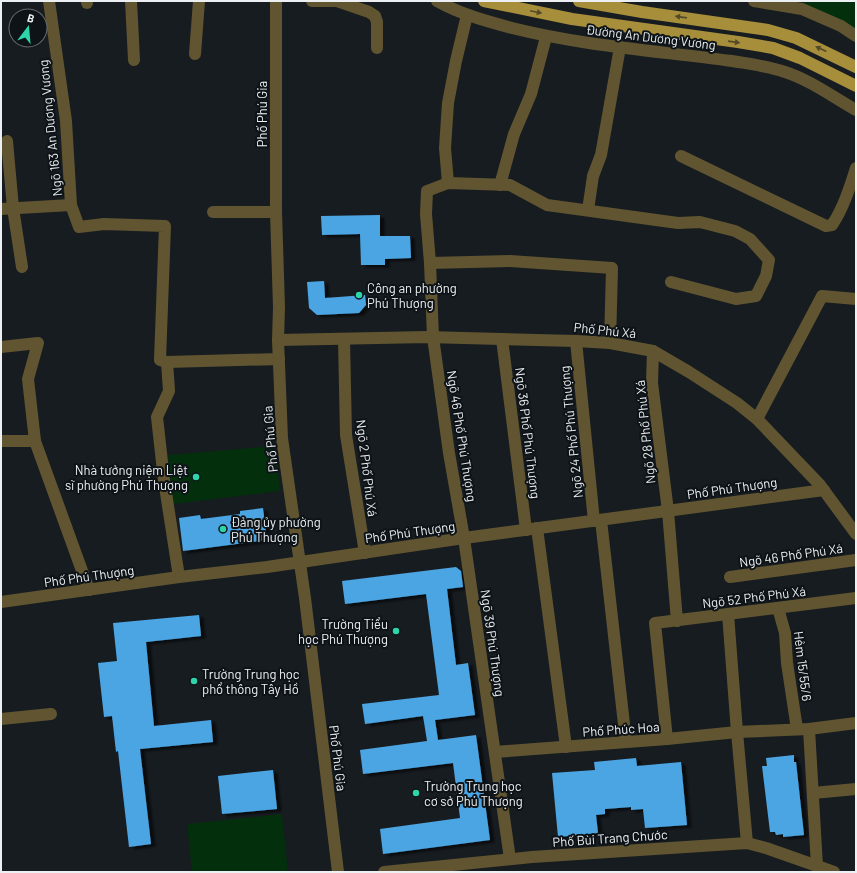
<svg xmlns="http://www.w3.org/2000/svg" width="857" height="873" viewBox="0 0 857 873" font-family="Barlow,sans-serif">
	<defs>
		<filter id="shadow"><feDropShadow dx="4.5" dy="2.5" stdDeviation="1" flood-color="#0009"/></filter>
	</defs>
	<rect width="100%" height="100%" fill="#171c21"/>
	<g fill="#042f0d">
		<path d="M804 1H856V35L802 9Z"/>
		<path d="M275 446 280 491 173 504 168 455Z"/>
		<path d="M282 814 288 872H192L187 824Z"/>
	</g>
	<g fill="#4ba5e3" filter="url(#shadow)">
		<path d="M380 215V236H410L411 258 385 259V265H361L360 234 322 235 321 216Z"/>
		<path d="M324 281 325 298 365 295 366 305 359 313 317 315 309 308 307 282Z"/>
		<path d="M263 508 267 540 183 551 179 518 200 515 201 519 240 514V511Z"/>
		<path d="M456 567 461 571 463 587 447 589 456 665 468 663 475 715 435 720 438 740 476 735 490 840 383 854 380 829 460 818 453 763 363 774 360 750 427 741 423 716 365 724 362 704 439 695 426 594 345 604 342 581Z"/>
		<path d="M199 615 201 636 146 642 154 726 211 720 213 742 140 749 151 844 129 847 118 751 116 752 112 716 104 717 98 663 117 661 113 623Z"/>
		<path d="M794 755V762H796L804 835 783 837V834L776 835 775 832H770L762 766H767L766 758Z"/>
		<path d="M636 758 637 766 681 762 687 825 645 828 643 809 631 810V807L605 809V814L596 815 598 833 558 837 552 773 595 770 594 762Z"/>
		<path d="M273 770 277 809 222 814 218 776Z"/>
	</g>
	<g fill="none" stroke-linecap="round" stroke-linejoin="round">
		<g stroke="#605530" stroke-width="12">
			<path d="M49 1 66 121 71 205 79 227 104 224 165 226 160 360 167 362 279 359"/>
			<path d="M87 1V3"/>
			<path d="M131 1 134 60"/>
			<path d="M276 1V212L279 307 278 340 282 438 305 598 338 872"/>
			<path d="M312 1H338"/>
			<path d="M337 1 369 12 375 16 377 22V48"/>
			<path d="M437 1C460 14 486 21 512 28 584 46 659 51 732 61 750 64 768 66 785 72 810 80 833 97 856 110"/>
			<path d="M754 1 802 9 841 26 856 36"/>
			<path d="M195 54 199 1"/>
			<path d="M7 141 13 208 22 267"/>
			<path d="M681 156 826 226 832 225C843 209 850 187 856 168"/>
			<path d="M448 183 445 148 448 103 456 61 467 15"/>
			<path d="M500 185 514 134 531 94 546 37"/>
			<path d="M1 209 71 205"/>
			<path d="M588 210 593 176 601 155 620 47"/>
			<path d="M213 212H276"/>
			<path d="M430 263 510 261 612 268 610 343"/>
			<path d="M344 339 346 435 365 553"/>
			<path d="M502 339 526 530"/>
			<path d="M278 340 427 337 576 341 610 343 653 351 689 372 737 403 757 419 820 485 856 534"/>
			<path d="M576 341 594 521"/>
			<path d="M1 347 38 343 28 379 35 441 89 590"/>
			<path d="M653 351 652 383 668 511 677 621"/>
			<path d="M167 362 169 391 157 417 164 480 179 577"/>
			<path d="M757 419 822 296 856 299"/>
			<path d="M1 441H35"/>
			<path d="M601 520 626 742"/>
			<path d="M537 528 566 747"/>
			<path d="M730 577 856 560"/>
			<path d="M1 602 179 577 267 567 464 538 824 490"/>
			<path d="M778 608 785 633 787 663 797 729"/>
			<path d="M728 614 737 732 747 843"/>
			<path d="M1 719 51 714"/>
			<path d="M809 729 817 866"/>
			<path d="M667 739 655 623 856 598"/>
			<path d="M495 752 667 739 737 732 809 729 856 723"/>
			<path d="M813 793 856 789"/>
			<path d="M510 859 464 538 449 453 433 337 430 263 426 214 427 191 448 183 510 185 547 205 678 223 700 222 735 231 750 239 769 260 766 276 756 296 736 299 671 282"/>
			<path d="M384 872 532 857 747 843 766 848 834 872"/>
		</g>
		<g stroke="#a78e3b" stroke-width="12">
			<path d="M484 1 572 19 738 42 773 48 800 58 856 86"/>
			<path d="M579 1 642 12 768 30 796 38 856 67"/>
		</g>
	</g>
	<defs><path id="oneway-solid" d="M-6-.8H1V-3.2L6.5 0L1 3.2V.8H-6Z"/></defs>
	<g fill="#534a27">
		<use href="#oneway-solid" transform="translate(536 12) rotate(12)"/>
		<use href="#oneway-solid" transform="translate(681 17) rotate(-172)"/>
		<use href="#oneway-solid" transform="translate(734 42) rotate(8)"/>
		<use href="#oneway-solid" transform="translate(821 49) rotate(-155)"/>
	</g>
	<g fill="#2dd5ab" stroke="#0e1317" stroke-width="1.5">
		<circle cx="359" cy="295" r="4"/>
		<circle cx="196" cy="477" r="4"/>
		<circle cx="223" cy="529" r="4"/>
		<circle cx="396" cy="631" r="4"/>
		<circle cx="194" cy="681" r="4"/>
		<circle cx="416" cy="793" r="4"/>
	</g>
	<g text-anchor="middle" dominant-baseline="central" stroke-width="4" stroke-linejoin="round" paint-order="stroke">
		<g font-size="13" fill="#ecf0f3" stroke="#0e1317">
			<text transform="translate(651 37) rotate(7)">Đường An Dương Vương</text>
			<text transform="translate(262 114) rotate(-90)">Phố Phú Gia</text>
			<text transform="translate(50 128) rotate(-96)">Ngõ 163 An Dương Vương</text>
			<text transform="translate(605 330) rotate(6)">Phố Phú Xá</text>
			<text transform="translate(571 432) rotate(-96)">Ngõ 24 Phố Phú Thượng</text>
			<text transform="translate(645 432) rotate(-96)">Ngõ 28 Phố Phú Xá</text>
			<text transform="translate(528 433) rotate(83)">Ngõ 36 Phố Phú Thượng</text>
			<text transform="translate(462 436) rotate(81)">Ngõ 46 Phố Phú Thượng</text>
			<text transform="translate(270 439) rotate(-95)">Phố Phú Gia</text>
			<text transform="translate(367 468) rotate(83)">Ngõ 2 Phố Phú Xá</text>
			<text transform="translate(732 488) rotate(-8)">Phố Phú Thượng</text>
			<text transform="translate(410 532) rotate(-8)">Phố Phú Thượng</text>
			<text transform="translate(791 555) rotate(-8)">Ngõ 46 Phố Phú Xá</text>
			<text transform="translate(89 576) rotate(-8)">Phố Phú Thượng</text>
			<text transform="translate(754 597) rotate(-7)">Ngõ 52 Phố Phú Xá</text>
			<text transform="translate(493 643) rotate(82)">Ngõ 39 Phú Thượng</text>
			<text transform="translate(803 666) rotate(83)">Hẻm 15/55/6</text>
			<text transform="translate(621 729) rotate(-4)">Phố Phúc Hoa</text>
			<text transform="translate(338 758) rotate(83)">Phố Phú Gia</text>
			<text transform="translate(610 838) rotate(-4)">Phố Bùi Trang Chước</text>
		</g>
		<g font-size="13" fill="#ecf0f3" stroke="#0e1317" text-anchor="start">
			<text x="367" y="288">Công an phường<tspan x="367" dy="15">Phú Thượng</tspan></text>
			<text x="188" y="470" text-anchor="end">Nhà tưởng niệm Liệt<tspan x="188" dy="15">sĩ phường Phú Thượng</tspan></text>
			<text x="231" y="522">Đảng ủy phường<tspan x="231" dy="15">Phú Thượng</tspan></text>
			<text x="388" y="624" text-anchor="end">Trường Tiểu<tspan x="388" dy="15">học Phú Thượng</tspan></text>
			<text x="202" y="674">Trường Trung học<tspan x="202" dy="15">phổ thông Tây Hồ</tspan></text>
			<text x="424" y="786">Trường Trung học<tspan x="424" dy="15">cơ sở Phú Thượng</tspan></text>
		</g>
	</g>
	<rect width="857" height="873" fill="none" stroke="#ecf0f3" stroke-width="4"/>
	<g transform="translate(28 28) rotate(16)"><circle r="19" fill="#0e1317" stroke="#676b6f"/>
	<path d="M0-3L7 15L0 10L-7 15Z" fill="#2dd5ab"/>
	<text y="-6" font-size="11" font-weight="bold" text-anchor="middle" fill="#ecf0f3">B</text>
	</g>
</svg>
